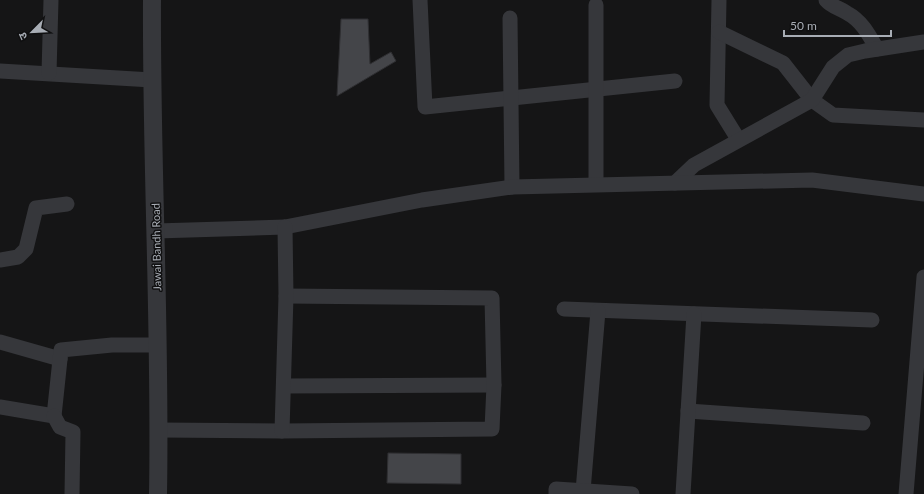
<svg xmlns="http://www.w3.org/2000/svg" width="924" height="494" viewBox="0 0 924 494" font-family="Lato,'Noto Sans Devanagari',sans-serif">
	<rect width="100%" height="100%" fill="#151516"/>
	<g fill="#444549" stroke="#2f2f32">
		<path d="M341 19H368L370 64 391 52 396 61 337 96Z"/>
		<path d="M388 453 461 454V484L387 483Z"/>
	</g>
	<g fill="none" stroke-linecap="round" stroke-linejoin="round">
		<g stroke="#36373b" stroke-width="15">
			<path d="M420 0 425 107 675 81"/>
			<path d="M719 0 717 105 738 139"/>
			<path d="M826 0C832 7 840 8 847 13 862 21 869 35 877 49"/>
			<path d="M510 18 512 187"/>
			<path d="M719 32 783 63 812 100 833 115 924 120"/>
			<path d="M0 71 152 80"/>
			<path d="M49 73 51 0"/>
			<path d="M675 183 694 165 812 100 833 67 848 55 865 51 924 42"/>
			<path d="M596 184V5"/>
			<path d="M156 231 285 227 422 200 512 187 812 180 924 194"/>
			<path d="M0 260 18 257 26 249 36 208 67 204"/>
			<path d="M564 309 872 320"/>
			<path d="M0 342 60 359"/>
			<path d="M284 386 494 385"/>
			<path d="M0 407 54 416 61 350 112 345H157"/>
			<path d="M688 411 863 423"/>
			<path d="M54 416 60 427 73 432 72 494"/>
			<path d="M159 430 282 431 492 429 494 385 492 298 286 296"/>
			<path d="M282 431 286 296 285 227"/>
			<path d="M583 491 598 311"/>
			<path d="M556 494V489L632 494"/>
			<path d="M683 494 694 314"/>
			<path d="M906 494 924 277"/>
		</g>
		<path stroke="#36373b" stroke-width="18" d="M152 0C151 165 161 329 158 494"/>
	</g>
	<g text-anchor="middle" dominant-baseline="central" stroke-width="3" stroke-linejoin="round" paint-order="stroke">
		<g font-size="11" fill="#a8adb5" stroke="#101011">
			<text transform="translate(156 247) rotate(-91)">Jawai Bandh Road</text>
		</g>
	</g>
	<g transform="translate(32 32) rotate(246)" stroke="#101011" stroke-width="3" paint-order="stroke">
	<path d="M0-3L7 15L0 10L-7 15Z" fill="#a8adb5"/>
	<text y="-6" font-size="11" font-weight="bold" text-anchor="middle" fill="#a8adb5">उ</text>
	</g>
	<path d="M784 30v6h107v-6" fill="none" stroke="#a8adb5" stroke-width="2"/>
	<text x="790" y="30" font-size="12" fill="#a8adb5" stroke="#101011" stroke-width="3" paint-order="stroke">50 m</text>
</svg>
